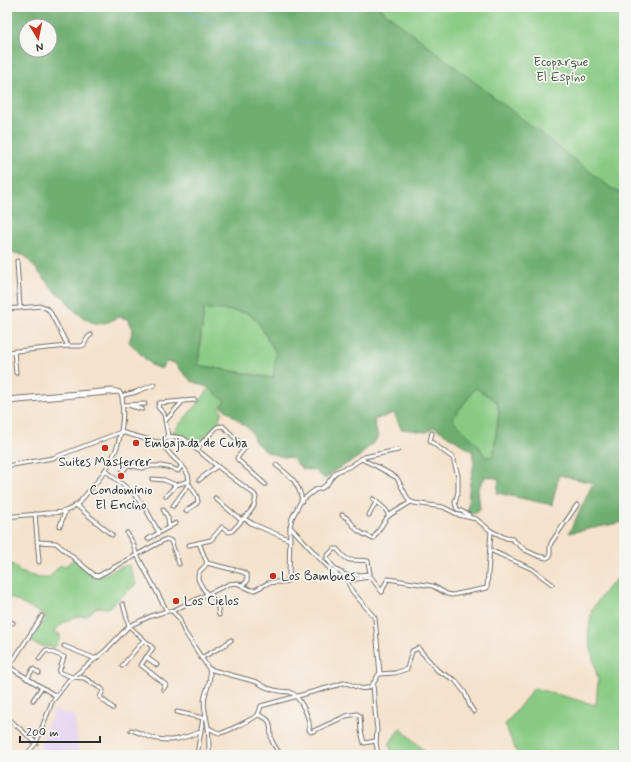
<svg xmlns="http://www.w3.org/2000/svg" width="631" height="762" viewBox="0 0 631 762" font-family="Mynerve,sans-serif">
	<rect width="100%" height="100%" fill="#f6f6f2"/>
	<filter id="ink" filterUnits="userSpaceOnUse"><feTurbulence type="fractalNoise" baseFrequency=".025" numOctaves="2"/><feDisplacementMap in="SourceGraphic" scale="8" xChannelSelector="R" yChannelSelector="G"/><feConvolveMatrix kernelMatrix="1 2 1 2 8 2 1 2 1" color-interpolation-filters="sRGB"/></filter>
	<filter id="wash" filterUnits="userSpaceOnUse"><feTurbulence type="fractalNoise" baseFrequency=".012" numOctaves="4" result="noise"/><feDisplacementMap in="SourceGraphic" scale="16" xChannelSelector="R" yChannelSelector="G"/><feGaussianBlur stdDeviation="0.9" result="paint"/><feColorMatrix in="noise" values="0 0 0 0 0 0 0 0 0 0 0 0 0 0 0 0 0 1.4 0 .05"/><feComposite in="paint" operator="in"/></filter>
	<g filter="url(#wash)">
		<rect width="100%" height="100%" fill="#f5e2cc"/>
		<path fill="#e5d3f1" d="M54 710 75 716 79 755H48L39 746Z"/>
		<g fill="#88ca83" stroke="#5a7a57">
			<path d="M378 7H624V194L611 189Z"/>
			<path d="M204 309 227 310 248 313 258 322 276 353 273 378 198 365Z"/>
			<path d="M476 387 497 402 499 412 493 456 485 457 479 446 452 419Z"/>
			<path d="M209 388 226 401 219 408 223 412 219 418 220 421 197 445 184 436 171 434 204 396Z"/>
			<path d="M74 558 96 578 121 567 129 565 136 584 108 608 97 607 86 616C72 615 63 623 53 632L60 634V639L54 648 37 645 30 641 46 616 7 596V567L13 564 20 572 40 578H49L59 566 68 565Z"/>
			<path d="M624 573V755H518L505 725 534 688 596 705 598 680 588 636 592 609 610 585Z"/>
			<path d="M400 728 429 755H393L389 744Z"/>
		</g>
		<path fill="#6eae71" stroke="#4c6c4e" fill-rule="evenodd" d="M7 7H378L611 188 624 194V522L569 533 593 483 559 475 552 505 497 493 499 479 486 476 478 489 480 509 475 514 467 512 470 482 474 464 472 451 434 427 427 432 401 429 394 413 374 420 378 438 360 456 333 472 325 479 314 470 302 469 292 458 279 456 267 452 255 442 251 431 221 406 225 401 209 388 191 381 174 363 166 362 161 369 151 365 129 342 133 329 128 319 118 317C101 328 90 324 75 311 67 304 68 298 57 294L25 256 7 251ZM26 26H50V50H26ZM204 309 227 310 248 313 258 322 276 353 273 378 198 365ZM476 388 497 402 499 412 493 456 485 457 479 446 452 419Z"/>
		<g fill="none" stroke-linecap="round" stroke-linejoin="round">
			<path stroke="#5bacd6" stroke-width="1" d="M178 7 234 34 254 46 305 42H339"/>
		</g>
	</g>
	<g filter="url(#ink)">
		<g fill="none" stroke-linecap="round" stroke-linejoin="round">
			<defs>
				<g id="minor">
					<path d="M17 261 20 308"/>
					<path d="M7 309 42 306 49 310 68 346"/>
					<path d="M14 351 16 373"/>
					<path d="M7 352 68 346H81L84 345 88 337 91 335"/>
					<path d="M122 396C127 393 134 394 138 391 144 389 148 387 154 385"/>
					<path d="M7 399 113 390 119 392"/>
					<path d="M183 401 195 400"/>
					<path d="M7 402 119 392"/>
					<path d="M123 405 145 404"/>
					<path d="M131 406 142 409"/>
					<path d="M166 420 183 401 159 403 158 407 164 414 168 436"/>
					<path d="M432 433 430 441 453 458 458 476V492L455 503 457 509 469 515 468 517"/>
					<path d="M162 442C165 446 167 451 171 455 179 464 189 469 189 481L176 485 166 496"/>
					<path d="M196 449 217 427 223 426 245 448 237 458 238 460 265 484"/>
					<path d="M361 459 376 466 397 478 409 501 414 503 443 507 459 515 476 519 491 531 506 538 512 539 525 550 538 556 547 558 550 556V547L551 543 577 505"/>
					<path d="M276 465C290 476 299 482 302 501"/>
					<path d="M7 466 53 458 121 432 157 442H162L168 436 183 438 217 466 254 494 256 497 254 506 250 512 232 531 229 532 222 527 211 540 189 545"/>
					<path d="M105 470 134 494 147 511 159 533"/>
					<path d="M122 472 128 465 142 468 151 466H161L172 468 178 471 182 465"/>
					<path d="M152 479 164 480 176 485"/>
					<path d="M199 480 217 466"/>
					<path d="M215 498 241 520"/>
					<path d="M373 499 386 510 389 516"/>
					<path d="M76 505 112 535"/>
					<path d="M173 506 189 484"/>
					<path d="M163 509 168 518 169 527"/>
					<path d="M186 511 196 504 198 502 197 496 190 485"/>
					<path d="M35 514 39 562"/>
					<path d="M342 515 347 518 358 531 373 539 388 516 411 502"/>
					<path d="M369 515 376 502"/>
					<path d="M7 517C20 515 34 515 47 513 53 513 60 513 65 511 76 508 82 499 89 491 115 463 126 435 122 396L119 392"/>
					<path d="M243 518 253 524 290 540"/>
					<path d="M60 526 65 512"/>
					<path d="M290 527C304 539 331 576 346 579 353 581 363 577 371 577L382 592"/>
					<path d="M127 533 133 543 136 553 167 611"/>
					<path d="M148 539 176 523"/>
					<path d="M37 542 56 543 94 575 98 576 166 539 169 540 171 541 179 564"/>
					<path d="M199 543 207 563"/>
					<path d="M334 549H337C351 566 350 558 368 561L370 574 348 576 336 570 327 559V556Z"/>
					<path d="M490 550 532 569 552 584"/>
					<path d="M207 563 243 572 247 575V582L242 585"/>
					<path d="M207 563C205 567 203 568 200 571 194 579 203 587 207 594"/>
					<path d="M346 579 352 591 375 618 380 674"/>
					<path d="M382 592 384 586 388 579 433 586 447 594 452 595 487 588 491 531"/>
					<path d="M210 593 217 602 219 615"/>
					<path d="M123 604 129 626 153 648 141 665 166 685 163 689"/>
					<path d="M172 611 179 618 184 631 209 669C212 680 207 687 205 696 202 706 207 718 208 727 209 736 209 746 209 755"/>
					<path d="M7 620 13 623"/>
					<path d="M64 646 96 659"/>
					<path d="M146 657 157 665"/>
					<path d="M201 658 223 646 231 640"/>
					<path d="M39 659 46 650 64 657 59 672 72 677 84 678 102 689 103 691 100 697 102 699 113 708"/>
					<path d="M122 666 144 640"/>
					<path d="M9 667 56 696"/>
					<path d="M209 669 257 682C264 687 271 690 280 691 283 692 286 691 290 692 300 696 311 719 309 730L311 732 346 716 357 714 360 716 361 731 364 743 376 741"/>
					<path d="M7 670 42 616"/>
					<path d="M27 679 33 669 39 673"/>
					<path d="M373 683 375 711 377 729 376 743 378 755"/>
					<path d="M33 700 42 687"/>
					<path d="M177 712 203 718"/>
					<path d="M258 715C276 720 268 729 272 741 274 746 278 751 281 755"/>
					<path d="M8 718 36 743"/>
					<path d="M208 728C212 729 216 733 220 733 223 734 254 718 258 715L261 706 338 685C340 684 342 683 344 683 353 683 362 694 372 685 375 682 376 678 379 674L395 673 407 669 412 651 418 648 438 671 455 680 465 693 470 706 474 712"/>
					<path d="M131 730C139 732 145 736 153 738 170 743 184 738 200 732"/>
					<path d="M26 755 36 743 52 702 68 681 105 651 129 626 151 616 167 611H172L229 584 237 583 251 590H255L268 583 276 582H285L289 579 290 527 292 518 301 501 315 490 322 488 327 484 336 472 351 466 364 457 398 450"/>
					<path d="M197 755 203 718 206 716"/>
					<path d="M475 755 476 754"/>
				</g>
			</defs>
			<use href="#minor" stroke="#726b63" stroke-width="5"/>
			<use href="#minor" stroke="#fff" stroke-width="3"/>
		</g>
	</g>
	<g fill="#c8321e" stroke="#f6f6f2" stroke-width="1.5">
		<circle cx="136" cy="443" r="4"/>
		<circle cx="105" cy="448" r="4"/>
		<circle cx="121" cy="476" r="4"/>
		<circle cx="273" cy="576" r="4"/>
		<circle cx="176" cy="601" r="4"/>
	</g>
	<g text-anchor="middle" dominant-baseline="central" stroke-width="3.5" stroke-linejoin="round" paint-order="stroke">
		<g font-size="13" fill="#475b45" stroke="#f6f6f2">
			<text x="561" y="62">Ecoparque<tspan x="561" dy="15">El Espino</tspan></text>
		</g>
		<g font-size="13" fill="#2b2b2b" stroke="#f6f6f2" text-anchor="start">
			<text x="144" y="443">Embajada de Cuba</text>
			<text x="105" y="462" text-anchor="middle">Suites Masferrer</text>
			<text x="121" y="490" text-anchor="middle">Condominio<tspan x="121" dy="15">El Encino</tspan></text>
			<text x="281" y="576">Los Bambues</text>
			<text x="184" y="601">Los Cielos</text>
		</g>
	</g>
	<rect width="631" height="762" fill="none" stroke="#f6f6f2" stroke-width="24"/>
	<g transform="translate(38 38) rotate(170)"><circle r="19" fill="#f6f6f2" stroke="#a5a5a2"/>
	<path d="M0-3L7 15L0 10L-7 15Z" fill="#c8321e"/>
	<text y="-6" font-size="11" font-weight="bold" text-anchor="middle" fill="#2b2b2b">N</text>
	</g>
	<path d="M20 736v6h80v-6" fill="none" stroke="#2b2b2b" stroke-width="2"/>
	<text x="26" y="736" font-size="12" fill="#2b2b2b" stroke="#f6f6f2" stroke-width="3" paint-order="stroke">200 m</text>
</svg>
